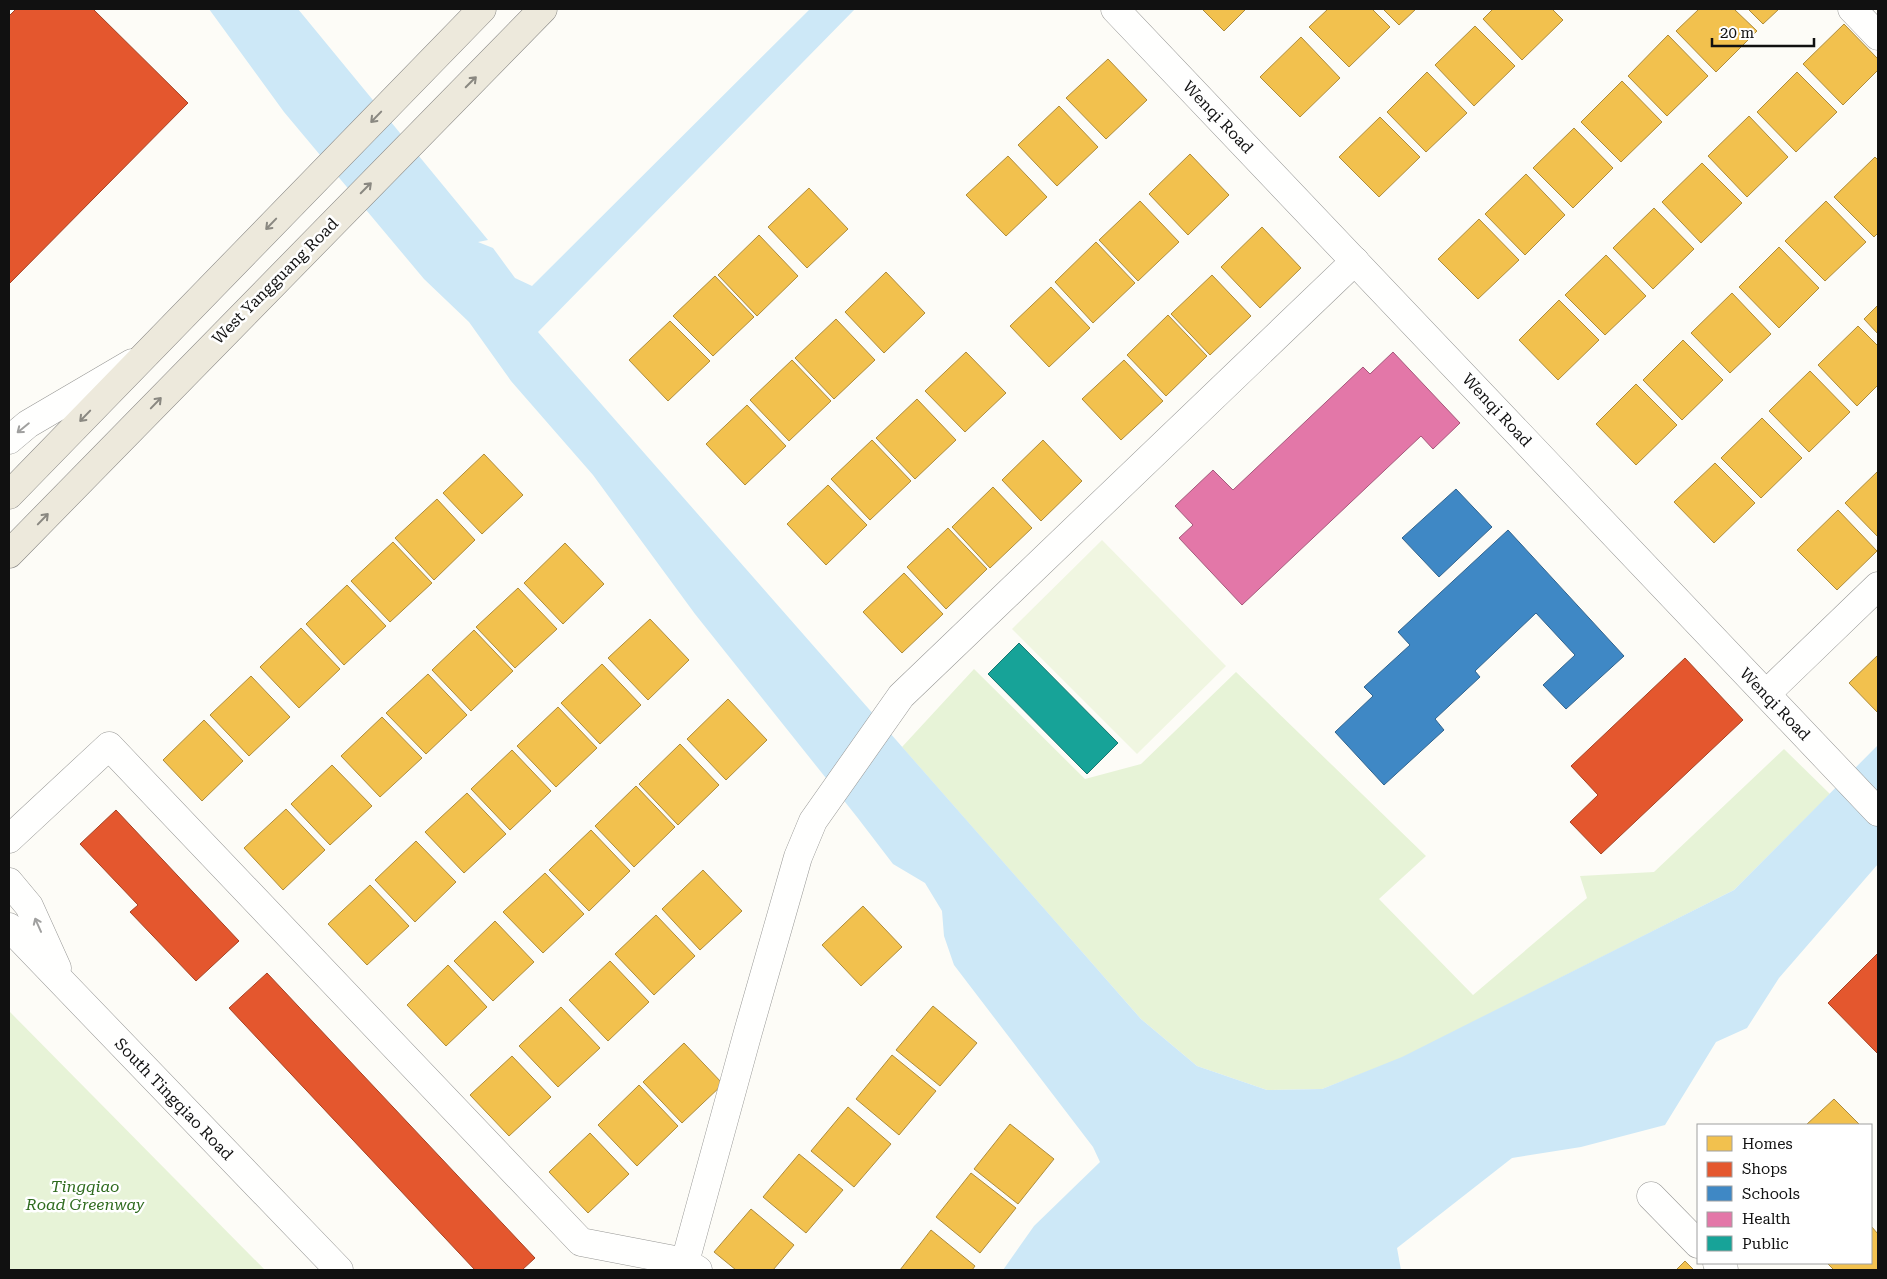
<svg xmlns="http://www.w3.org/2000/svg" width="1887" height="1279" viewBox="0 0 1887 1279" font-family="'Roboto Serif',serif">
	<rect width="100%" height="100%" fill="#fdfcf7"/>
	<g fill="#e7f3d7">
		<path d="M974 669 1085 779 1141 764 1236 672 1426 856 1379 899 1473 995 1587 898 1580 876 1654 872 1784 749 1830 794 1734 890 1402 1058 1322 1089 1267 1090 1197 1066 1141 1019 902 747Z"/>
		<path d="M9 1011 265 1270H9Z"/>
	</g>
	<path fill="#f0f6e1" d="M1102 540 1226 666 1137 754 1012 629Z"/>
	<path fill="#cde8f7" d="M209 9H298L488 240 478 242 493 248 515 278 532 286 810 9H855L538 332 1141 1019 1197 1066 1267 1090 1322 1089 1402 1057 1734 890 1878 745V864L1779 978 1747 1028 1716 1042 1665 1125 1581 1147 1512 1158 1397 1248 1401 1270H1003L1034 1226 1100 1162 1093 1147 954 965 944 936 942 911 925 883 893 864 857 817 695 614 593 475 511 381 469 322 424 279 284 112Z"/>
	<g fill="#f2c14e" stroke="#ae8c3c">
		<path d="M1202 9H1246L1224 31Z"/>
		<path d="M1328 9H1372L1390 27 1349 67 1309 27Z"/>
		<path d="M1383 9H1416L1399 25Z"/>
		<path d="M1493 9H1552L1563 20 1522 60 1483 19Z"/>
		<path d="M1699 9H1734L1757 31 1716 72 1676 31Z"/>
		<path d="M1748 9H1779L1763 24Z"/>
		<path d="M1844 24 1878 59V70L1843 105 1803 64Z"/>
		<path d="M1475 26 1515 66 1474 106 1435 65Z"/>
		<path d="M1668 35 1708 76 1667 116 1628 76Z"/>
		<path d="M1301 37 1340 78 1300 117 1260 77Z"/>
		<path d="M1108 59 1147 100 1106 139 1066 98Z"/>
		<path d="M1427 72 1467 113 1426 152 1387 112Z"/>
		<path d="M1797 72 1837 112 1796 152 1757 112Z"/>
		<path d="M1622 81 1662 122 1621 162 1581 122Z"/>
		<path d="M1059 106 1098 147 1057 186 1018 145Z"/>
		<path d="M1749 116 1788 157 1747 197 1708 156Z"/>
		<path d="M1380 117 1420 157 1379 197 1339 157Z"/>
		<path d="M1574 128 1613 168 1573 208 1533 168Z"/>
		<path d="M1190 154 1229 195 1188 235 1149 194Z"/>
		<path d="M1008 156 1047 197 1006 236 966 195Z"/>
		<path d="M1875 157 1878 160V233L1874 237 1834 197Z"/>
		<path d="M1702 163 1742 203 1701 243 1662 202Z"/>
		<path d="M1526 174 1565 215 1525 255 1485 214Z"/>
		<path d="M809 188 848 229 807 268 768 227Z"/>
		<path d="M1140 201 1179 242 1138 281 1099 240Z"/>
		<path d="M1826 201 1866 242 1825 281 1785 241Z"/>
		<path d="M1654 208 1694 249 1653 289 1613 248Z"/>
		<path d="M1479 219 1519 260 1478 299 1438 259Z"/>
		<path d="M1262 227 1301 268 1260 308 1221 267Z"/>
		<path d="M759 235 798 276 757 316 718 275Z"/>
		<path d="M1096 242 1135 283 1093 323 1055 282Z"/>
		<path d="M1779 247 1819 288 1779 328 1739 287Z"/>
		<path d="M1606 255 1646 296 1605 335 1565 295Z"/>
		<path d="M886 272 925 313 884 353 845 312Z"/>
		<path d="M1212 275 1251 316 1210 355 1171 314Z"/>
		<path d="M715 276 754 317 713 356 673 316Z"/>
		<path d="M1051 287 1090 328 1049 367 1010 326Z"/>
		<path d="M1732 293 1771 334 1730 373 1691 333Z"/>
		<path d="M1559 300 1599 340 1558 380 1519 340Z"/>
		<path d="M1878 305V334L1864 319Z"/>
		<path d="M1168 315 1207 356 1166 396 1127 355Z"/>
		<path d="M836 319 875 360 834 399 795 358Z"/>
		<path d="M670 321 710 361 668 401 629 360Z"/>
		<path d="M1858 326 1878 346V385L1857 406 1818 365Z"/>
		<path d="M1683 340 1723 380 1682 420 1643 380Z"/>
		<path d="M966 352 1006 393 965 432 925 391Z"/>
		<path d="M792 360 831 401 789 441 750 400Z"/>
		<path d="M1124 360 1163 401 1121 440 1082 399Z"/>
		<path d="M1810 371 1850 412 1809 452 1769 411Z"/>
		<path d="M1636 384 1677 425 1636 465 1596 424Z"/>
		<path d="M917 399 956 440 915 479 876 438Z"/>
		<path d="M747 405 786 446 745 485 706 444Z"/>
		<path d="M1762 418 1802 458 1761 498 1721 458Z"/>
		<path d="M872 440 911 481 870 520 831 479Z"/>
		<path d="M1043 440 1082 481 1041 521 1002 480Z"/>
		<path d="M484 454 523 495 482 534 443 493Z"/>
		<path d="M1715 463 1755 503 1714 543 1674 502Z"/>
		<path d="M1878 471V537L1845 503Z"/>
		<path d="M828 485 867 525 826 565 787 524Z"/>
		<path d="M993 487 1032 528 990 568 952 527Z"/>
		<path d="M437 499 475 540 434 580 395 538Z"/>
		<path d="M1838 510 1877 551 1837 590 1797 550Z"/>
		<path d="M948 528 987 569 946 609 907 567Z"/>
		<path d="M393 542 432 583 390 622 351 581Z"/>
		<path d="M565 543 604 584 563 624 524 583Z"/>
		<path d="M904 573 943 614 902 653 863 612Z"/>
		<path d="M347 585 386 626 344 665 306 624Z"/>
		<path d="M518 588 557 629 515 668 476 627Z"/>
		<path d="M650 619 689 660 648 700 608 658Z"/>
		<path d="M301 628 340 669 299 708 260 667Z"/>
		<path d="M474 630 513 671 471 711 432 670Z"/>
		<path d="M1878 655V713L1849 683Z"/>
		<path d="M602 664 641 705 600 744 561 703Z"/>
		<path d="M428 674 467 715 426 754 386 713Z"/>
		<path d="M251 676 290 717 249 756 210 715Z"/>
		<path d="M728 699 767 740 726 780 687 739Z"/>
		<path d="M558 707 597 748 556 787 517 746Z"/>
		<path d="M382 717 422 758 380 797 341 756Z"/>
		<path d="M204 720 243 761 202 801 163 760Z"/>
		<path d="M680 744 719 785 678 825 639 784Z"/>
		<path d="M512 750 551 791 510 830 471 789Z"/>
		<path d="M332 765 372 806 330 845 291 804Z"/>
		<path d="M636 786 675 827 634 867 595 826Z"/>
		<path d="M467 793 506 834 464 873 425 832Z"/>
		<path d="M286 809 325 850 283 890 244 848Z"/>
		<path d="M591 830 630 871 589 911 549 870Z"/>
		<path d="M416 841 456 882 415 922 375 880Z"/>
		<path d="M703 870 742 911 700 950 662 909Z"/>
		<path d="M545 873 584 914 543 953 503 912Z"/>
		<path d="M370 885 409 926 367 965 328 924Z"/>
		<path d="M863 906 902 947 861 986 822 945Z"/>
		<path d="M656 915 695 956 654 995 615 954Z"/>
		<path d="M495 921 534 962 493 1001 454 961Z"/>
		<path d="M610 961 649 1002 608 1041 569 1000Z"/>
		<path d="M448 965 487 1007 446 1046 407 1005Z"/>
		<path d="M933 1006 977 1043 940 1086 896 1050Z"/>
		<path d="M561 1007 600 1048 558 1087 519 1046Z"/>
		<path d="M684 1043 723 1084 682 1123 643 1082Z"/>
		<path d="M892 1055 936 1091 899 1135 856 1099Z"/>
		<path d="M512 1056 551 1097 509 1136 470 1095Z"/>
		<path d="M639 1085 678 1126 637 1166 598 1125Z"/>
		<path d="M1834 1099 1860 1125H1806Z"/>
		<path d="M848 1107 891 1144 854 1187 811 1151Z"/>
		<path d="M1010 1124 1054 1159 1018 1204 974 1169Z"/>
		<path d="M590 1133 629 1174 588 1213 549 1172Z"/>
		<path d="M799 1154 843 1190 806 1233 763 1197Z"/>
		<path d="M971 1173 1016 1208 980 1253 936 1217Z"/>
		<path d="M751 1209 794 1245 773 1270H736L714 1252Z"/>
		<path d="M1871 1226 1878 1234V1270H1834L1827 1263H1871Z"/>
		<path d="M931 1230 975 1266 972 1270H900Z"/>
		<path d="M1685 1261 1694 1270H1676Z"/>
	</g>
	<g fill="#e4572e" stroke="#a54225">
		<path d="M16 9H93L188 103 9 284V16Z"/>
		<path d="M1685 658 1743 720 1601 854 1570 822 1598 795 1571 766Z"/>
		<path d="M116 810 239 941 196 981 130 912 138 905 80 844Z"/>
		<path d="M1878 953V1054L1828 1003Z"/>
		<path d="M267 973 535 1258 522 1270H475L229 1008Z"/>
	</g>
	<g fill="#3f88c5" stroke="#31648f">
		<path d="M1456 489 1492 527 1439 577 1402 538Z"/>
		<path d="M1508 530 1624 656 1566 709 1543 685 1575 655 1536 613 1475 671 1480 677 1435 719 1444 730 1384 785 1335 732 1373 696 1364 687 1410 645 1398 632Z"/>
	</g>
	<path fill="#e377a8" stroke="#a4587b" d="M1393 352 1460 423 1433 449 1421 436 1242 605 1179 538 1193 525 1175 506 1213 470 1233 490 1363 367 1370 374Z"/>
	<path fill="#17a398" stroke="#157770" d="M1019 643 1118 743 1087 774 988 674Z"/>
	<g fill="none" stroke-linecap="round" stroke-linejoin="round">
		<defs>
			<g id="minor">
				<path d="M1115 9 1878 812"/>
				<path d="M1852 9 1878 36"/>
				<path d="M9 440 28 424 132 363"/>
				<path d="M1766 694 1878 586"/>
				<path d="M9 839 109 746 581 1242 685 1262 698 1270"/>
				<path d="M9 882 29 906 57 968"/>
				<path d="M9 927 339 1270"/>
				<path d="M1651 1196 1698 1244"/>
				<path d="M685 1262 748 1032 798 857 813 821 901 696 1355 261"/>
				<path d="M1717 1263 1724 1270"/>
			</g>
			<g id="major">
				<path d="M9 495 482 9"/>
				<path d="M9 554 543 9"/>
			</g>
		</defs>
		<use href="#minor" stroke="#979795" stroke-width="29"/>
		<use href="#major" stroke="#858482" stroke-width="29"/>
		<use href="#minor" stroke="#fffffe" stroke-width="28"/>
		<use href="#major" stroke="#ede9dc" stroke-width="28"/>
	</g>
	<defs><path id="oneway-shaft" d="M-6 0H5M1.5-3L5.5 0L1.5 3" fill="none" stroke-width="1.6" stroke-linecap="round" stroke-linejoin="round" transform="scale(1.25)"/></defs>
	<g stroke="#8a8881">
		<use href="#oneway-shaft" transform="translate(471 82) rotate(-45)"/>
		<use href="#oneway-shaft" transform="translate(376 117) rotate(134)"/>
		<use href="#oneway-shaft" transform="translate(366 188) rotate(-45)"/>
		<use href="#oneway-shaft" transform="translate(271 224) rotate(134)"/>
		<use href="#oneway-shaft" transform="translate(156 403) rotate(-46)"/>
		<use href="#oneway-shaft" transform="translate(85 416) rotate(134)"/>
		<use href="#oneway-shaft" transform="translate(43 519) rotate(-46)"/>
	</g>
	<g stroke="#a0a09f">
		<use href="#oneway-shaft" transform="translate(23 428) rotate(141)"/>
		<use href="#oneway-shaft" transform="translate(38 925) rotate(-114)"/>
	</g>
	<g text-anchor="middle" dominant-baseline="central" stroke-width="5" stroke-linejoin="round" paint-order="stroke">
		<g font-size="16" fill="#111" stroke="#fff">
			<text transform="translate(1218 117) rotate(46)">Wenqi Road</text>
			<text transform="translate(275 281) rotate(-45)">West Yangguang Road</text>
			<text transform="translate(1497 410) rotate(47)">Wenqi Road</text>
			<text transform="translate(1775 704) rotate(46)">Wenqi Road</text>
			<text transform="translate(174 1099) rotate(46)">South Tingqiao Road</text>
		</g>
		<g font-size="16" font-style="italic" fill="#2f6b1f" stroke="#fff">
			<text x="85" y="1186">Tingqiao<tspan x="85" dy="18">Road Greenway</tspan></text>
		</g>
	</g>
	<rect width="1887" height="1279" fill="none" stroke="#111111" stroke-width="20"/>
	<rect x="1697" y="1124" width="175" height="140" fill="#ffffff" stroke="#a0a0a0"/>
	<rect x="1707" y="1136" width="25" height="15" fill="#f2c14e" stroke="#a0a0a0"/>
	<text x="1742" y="1149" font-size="15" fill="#111111">Homes</text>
	<rect x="1707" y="1162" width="25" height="15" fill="#e4572e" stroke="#a0a0a0"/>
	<text x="1742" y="1174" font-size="15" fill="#111111">Shops</text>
	<rect x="1707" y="1186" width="25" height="15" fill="#3f88c5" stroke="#a0a0a0"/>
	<text x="1742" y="1199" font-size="15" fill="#111111">Schools</text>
	<rect x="1707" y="1212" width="25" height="15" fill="#e377a8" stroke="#a0a0a0"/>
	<text x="1742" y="1224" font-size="15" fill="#111111">Health</text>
	<rect x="1707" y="1236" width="25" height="15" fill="#17a398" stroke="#a0a0a0"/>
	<text x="1742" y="1249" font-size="15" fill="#111111">Public</text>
	<path d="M1712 38v8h102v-8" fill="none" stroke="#111111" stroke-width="2.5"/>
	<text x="1720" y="38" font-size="15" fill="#111111" stroke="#ffffff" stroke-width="4" paint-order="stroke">20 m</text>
</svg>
